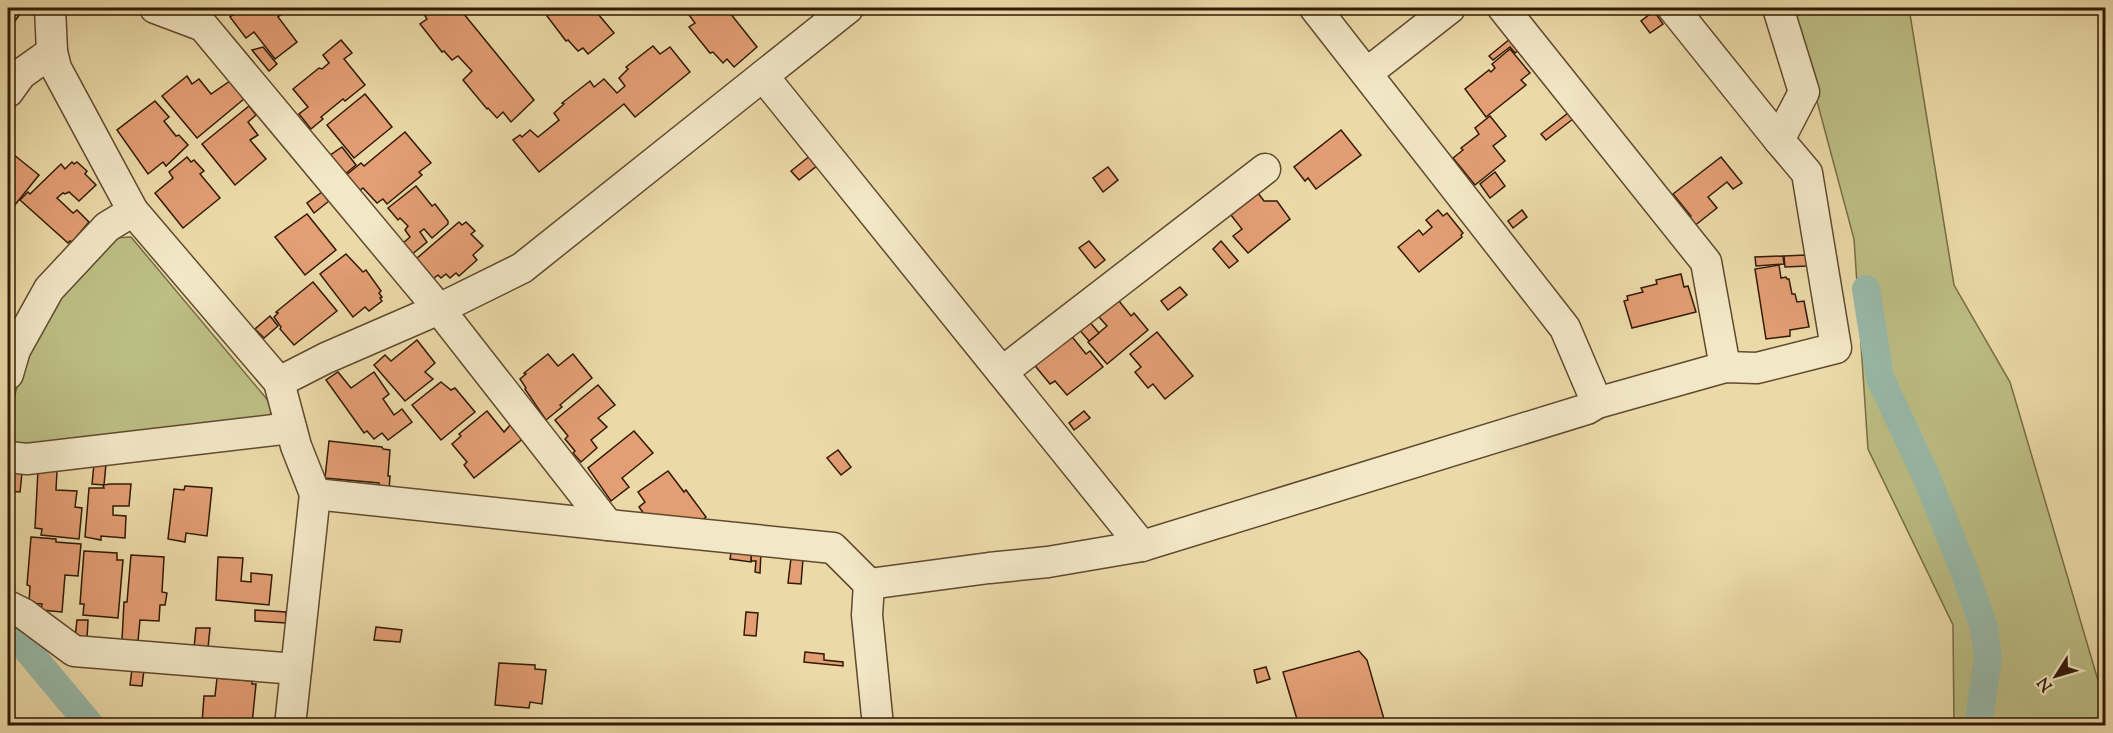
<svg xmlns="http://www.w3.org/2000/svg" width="2113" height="733" viewBox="0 0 2113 733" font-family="'Sorts Mill Goudy',serif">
	<rect width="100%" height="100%" fill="#ebdaa8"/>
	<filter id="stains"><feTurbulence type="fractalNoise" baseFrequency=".00333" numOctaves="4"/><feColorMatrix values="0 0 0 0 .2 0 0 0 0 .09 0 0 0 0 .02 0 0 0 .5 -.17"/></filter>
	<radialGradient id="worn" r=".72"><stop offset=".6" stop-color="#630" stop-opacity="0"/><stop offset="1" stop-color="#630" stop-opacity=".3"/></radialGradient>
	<g fill="#bcbe84" stroke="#776c46" stroke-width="1.5">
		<path d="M1792 8H1909L1954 285 2010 382 2105 704V725H1954L1953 625 1868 449 1854 239Z"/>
		<path d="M131 237 266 398 274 411 261 421 16 445 8 442V423L26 350 61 290 112 238Z"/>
	</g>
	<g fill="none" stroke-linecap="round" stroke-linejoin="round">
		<g stroke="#98baaa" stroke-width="28">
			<path d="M1866 289 1880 378 1926 476 1965 573 1984 628 1988 658 1978 726"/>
			<path d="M8 637 24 646 91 726"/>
		</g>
	</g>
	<g fill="#e39e73" stroke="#321a07" stroke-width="1.5">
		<path d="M8 8H24L13 24 11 22 8 26Z"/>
		<path d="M243 8H290L278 17 297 42 275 59 254 32 246 38 230 17Z"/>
		<path d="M422 8H459L534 100 511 122 503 112 497 118 488 108 487 109 463 80 472 71 458 56 452 60 444 51 442 52 420 24 427 19 421 9Z"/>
		<path d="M548 8H593L614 33 588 54 583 48 578 51 568 40 566 41 547 16 551 11Z"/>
		<path d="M684 8H726L757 47 734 67 727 59 723 63 713 52 710 53 689 27 695 23Z"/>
		<path d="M1654 11 1663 24 1650 33 1641 21Z"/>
		<path d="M1510 39 1519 50 1515 53 1510 47 1493 60 1489 56Z"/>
		<path d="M341 40 352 53 344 59 365 85 345 101 343 99 321 117 323 119 311 129 299 114 308 107 293 89 319 68 322 69 329 63 323 55Z"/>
		<path d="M653 46 660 54 670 47 690 72 635 117 624 104 539 172 513 140 520 135 522 137 530 130 538 137 559 120 554 113 564 104 562 103 590 81 594 87 604 79 617 93 625 86 619 78 628 69 626 67Z"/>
		<path d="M263 47 277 64 269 71 252 50Z"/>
		<path d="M1510 49 1530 73 1521 80 1526 85 1486 117 1465 89 1489 70 1491 72 1495 68 1492 64Z"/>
		<path d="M187 76 192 84 199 79 211 94 230 81 244 99 197 138 162 96Z"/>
		<path d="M365 94 392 127 354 158 327 125Z"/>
		<path d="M155 101 169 117 164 121 176 136 179 135 188 145 166 166 163 162 148 174 117 130Z"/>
		<path d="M249 106 256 115 248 122 258 135 250 140 266 159 235 185 202 144Z"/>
		<path d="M1568 113 1573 119 1546 140 1541 134Z"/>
		<path d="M1490 116 1506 136 1493 146 1505 161 1475 185 1453 158 1463 150 1461 148 1479 134 1475 128Z"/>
		<path d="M1341 130 1361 155 1316 189 1308 178 1305 181 1294 167Z"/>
		<path d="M405 132 431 163 419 172 422 175 387 204 383 199 377 203 363 188 359 191 345 176 361 163 364 166Z"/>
		<path d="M342 147 356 165 344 175 329 156Z"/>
		<path d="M8 150 39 175 10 211 8 208Z"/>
		<path d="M811 155 818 165 799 180 791 171Z"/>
		<path d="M187 157 191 162 194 160 204 171 200 174 220 198 183 228 155 193 173 178 169 172Z"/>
		<path d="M1721 157 1742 183 1733 189 1727 182 1708 197 1717 208 1693 227 1687 219 1691 216 1673 194Z"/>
		<path d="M72 162 74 164 77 162 87 171 85 174 96 185 79 201 69 192 65 194 63 193 57 198 73 213 77 210 89 222 72 242 70 241 68 243 20 200 28 192 30 194 61 164 65 169Z"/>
		<path d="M1108 167 1118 180 1103 192 1093 178Z"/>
		<path d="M1495 172 1505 186 1490 198 1480 184Z"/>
		<path d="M416 186 432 206 435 204 448 221V224L432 238 424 229 420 232 427 242 411 255 401 245 410 237 405 230 408 226 400 218 398 220 388 208Z"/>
		<path d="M322 192 329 201 314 213 307 203Z"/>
		<path d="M1258 193 1264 201H1277L1290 219 1248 253 1233 236 1242 229 1231 215Z"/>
		<path d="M1438 210 1443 216 1447 213 1463 233 1461 235 1462 237 1419 272 1398 247 1419 230 1423 235 1432 227 1426 220Z"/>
		<path d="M1522 210 1527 217 1513 228 1508 221Z"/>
		<path d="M307 214 336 250 305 275 275 237Z"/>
		<path d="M459 222 462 225 466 222 475 231 471 234 483 246 473 255 477 260 459 276 456 273 450 278 446 274 441 278 438 275 433 279 416 259Z"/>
		<path d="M1089 241 1105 260 1095 268 1079 248Z"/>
		<path d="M1221 241 1238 261 1229 268 1213 249Z"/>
		<path d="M346 254 363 272 366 270 381 291 379 293 382 297 380 298 382 301 369 311 365 307 353 317 320 274Z"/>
		<path d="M1806 255 1807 266 1785 267 1784 256Z"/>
		<path d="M1783 256 1784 264 1756 266 1755 257Z"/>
		<path d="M1779 265 1781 278 1786 277 1787 279H1789L1792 294H1795L1797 302 1804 301 1809 327 1790 330V336L1766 339 1755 269Z"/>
		<path d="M1681 274 1684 287 1688 286 1696 312 1632 328 1624 301 1628 300 1627 296 1643 292 1641 288 1657 284 1656 280Z"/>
		<path d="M313 282 337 311 294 345 280 329 281 327 274 317 278 313 276 312Z"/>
		<path d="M1180 287 1187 295 1168 310 1161 301Z"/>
		<path d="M1119 301 1131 316 1134 313 1148 330 1107 364 1088 342 1107 326 1099 317Z"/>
		<path d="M270 316 278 326 264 338 255 329Z"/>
		<path d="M1088 320 1099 333 1089 341 1078 328Z"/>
		<path d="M1157 332 1193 376 1165 399 1153 384 1148 388 1135 372 1141 367 1130 354Z"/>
		<path d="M1069 333 1086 354 1090 351 1103 367 1067 395 1055 381 1050 384 1032 362Z"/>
		<path d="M417 340 435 363 425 372 433 379 405 401 374 365 385 355 391 361Z"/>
		<path d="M548 354 558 366 573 354 592 378 560 405 562 407 546 420 525 389 526 388 520 379 526 374 524 373Z"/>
		<path d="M338 372 351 388 374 372 389 394 383 399 394 415 402 409 412 422 388 440 382 433 374 439 367 431 364 433 326 380Z"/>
		<path d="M441 382 451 390 455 388 475 412 441 440 412 405Z"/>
		<path d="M598 385 615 405 598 418 607 427 591 440 597 448 581 462 573 453 575 451 565 439 568 436 555 420Z"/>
		<path d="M487 411 504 432 512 423 524 438 474 478 464 465 467 462 452 444 461 436 459 434Z"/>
		<path d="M1084 411 1090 418 1074 430 1069 423Z"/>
		<path d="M634 431 653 453 622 478 629 487 611 501 588 468Z"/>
		<path d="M329 441 382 447 383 449 390 450 388 476H390L389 491 379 489V483L325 478Z"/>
		<path d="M838 450 851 467 841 475 827 458Z"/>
		<path d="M94 464H106L104 485 92 484Z"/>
		<path d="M38 470 57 471 56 490 77 491 75 507 82 508 79 539 41 535 42 529 35 528Z"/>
		<path d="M668 471 684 492 686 490 706 517 692 527 659 525 651 514 647 518 639 507 645 502 638 492Z"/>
		<path d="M10 472 22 473 20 492 8 491Z"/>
		<path d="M110 484H131L129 506H113V515L126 516 125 538 101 536V540L85 537 89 488H104L103 485Z"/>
		<path d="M185 486 212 488 207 536 186 533 185 542 168 539 174 489 184 490Z"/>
		<path d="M31 537 56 539V542L81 544 78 576 65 575 62 612 41 610 42 604 29 603 30 586 27 585Z"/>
		<path d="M732 546 752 550 751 562 730 559Z"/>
		<path d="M752 549 761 551 760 573 755 572 756 561H751Z"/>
		<path d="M84 551 117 553V560H123L118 618 83 615 84 604H80Z"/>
		<path d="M131 555 164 557 162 592 167 593 165 605H160L159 621 140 620 138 641 122 640 124 602H127Z"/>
		<path d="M218 557 243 558 241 581 251 582V573L272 575 269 605 216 600Z"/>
		<path d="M791 558 803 559 801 584 788 583Z"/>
		<path d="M255 610 286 612V623L255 621Z"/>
		<path d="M746 612 758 613 756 636 744 635Z"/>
		<path d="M77 620H88L87 639 75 638Z"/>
		<path d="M376 627 402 630 400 642 374 640Z"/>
		<path d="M196 628H210L208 648H194Z"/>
		<path d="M1359 651 1367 660 1386 726H1299L1283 672Z"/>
		<path d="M805 652 824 654V660L843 662V666L804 662Z"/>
		<path d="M499 663 535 665V669L546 670 542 704 530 702 529 708 495 705Z"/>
		<path d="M1266 667 1270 679 1257 683 1254 670Z"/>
		<path d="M132 669 144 670 142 686 130 685Z"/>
		<path d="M217 678 252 681V684H256L252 724 228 726 202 723 204 696H215Z"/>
	</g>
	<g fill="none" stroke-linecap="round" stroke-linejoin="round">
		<defs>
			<g id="minor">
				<path d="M50 8 52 52 56 68 133 211 279 382 296 446 315 494 290 726"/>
				<path d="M155 8 203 26 439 309 608 525 315 494"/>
				<path d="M1315 8 1565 328 1597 403"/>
				<path d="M1503 8 1706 262 1725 367"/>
				<path d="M1673 8 1779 140"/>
				<path d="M1367 73 1450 8"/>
				<path d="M763 76 1142 546"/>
				<path d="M8 92 21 74 52 52"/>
				<path d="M1002 372 1265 169"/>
				<path d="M8 374 15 350 49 289 107 227 133 211"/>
				<path d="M279 382 326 358 439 309 522 268 848 8"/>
				<path d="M8 457 27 459 291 428"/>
				<path d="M608 525 833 548 869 584"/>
				<path d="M8 606 24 614 74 651 296 669"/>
				<path d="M878 726 867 615 869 584 989 568 1048 562 1142 546 1587 409 1597 403 1725 367 1757 368 1836 348 1807 173 1779 140 1804 92 1778 8"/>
			</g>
		</defs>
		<use href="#minor" stroke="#604a2f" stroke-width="33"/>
		<use href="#minor" stroke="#f2e7c6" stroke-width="30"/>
	</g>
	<rect width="2113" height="733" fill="none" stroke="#ebdaa8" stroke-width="30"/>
	<rect x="9" y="9" width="2095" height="715" fill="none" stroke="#321a07" stroke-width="3"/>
	<rect x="15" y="15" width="2083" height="703" fill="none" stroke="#321a07" stroke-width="1.5"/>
	<g transform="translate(2056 676) rotate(233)" stroke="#f2e7c6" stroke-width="4.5" paint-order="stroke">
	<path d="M0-4.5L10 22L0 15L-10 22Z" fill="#321a07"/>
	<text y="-9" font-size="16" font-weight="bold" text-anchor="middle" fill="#321a07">N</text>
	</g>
	<rect width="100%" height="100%" filter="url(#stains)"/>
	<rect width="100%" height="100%" fill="url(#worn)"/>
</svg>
